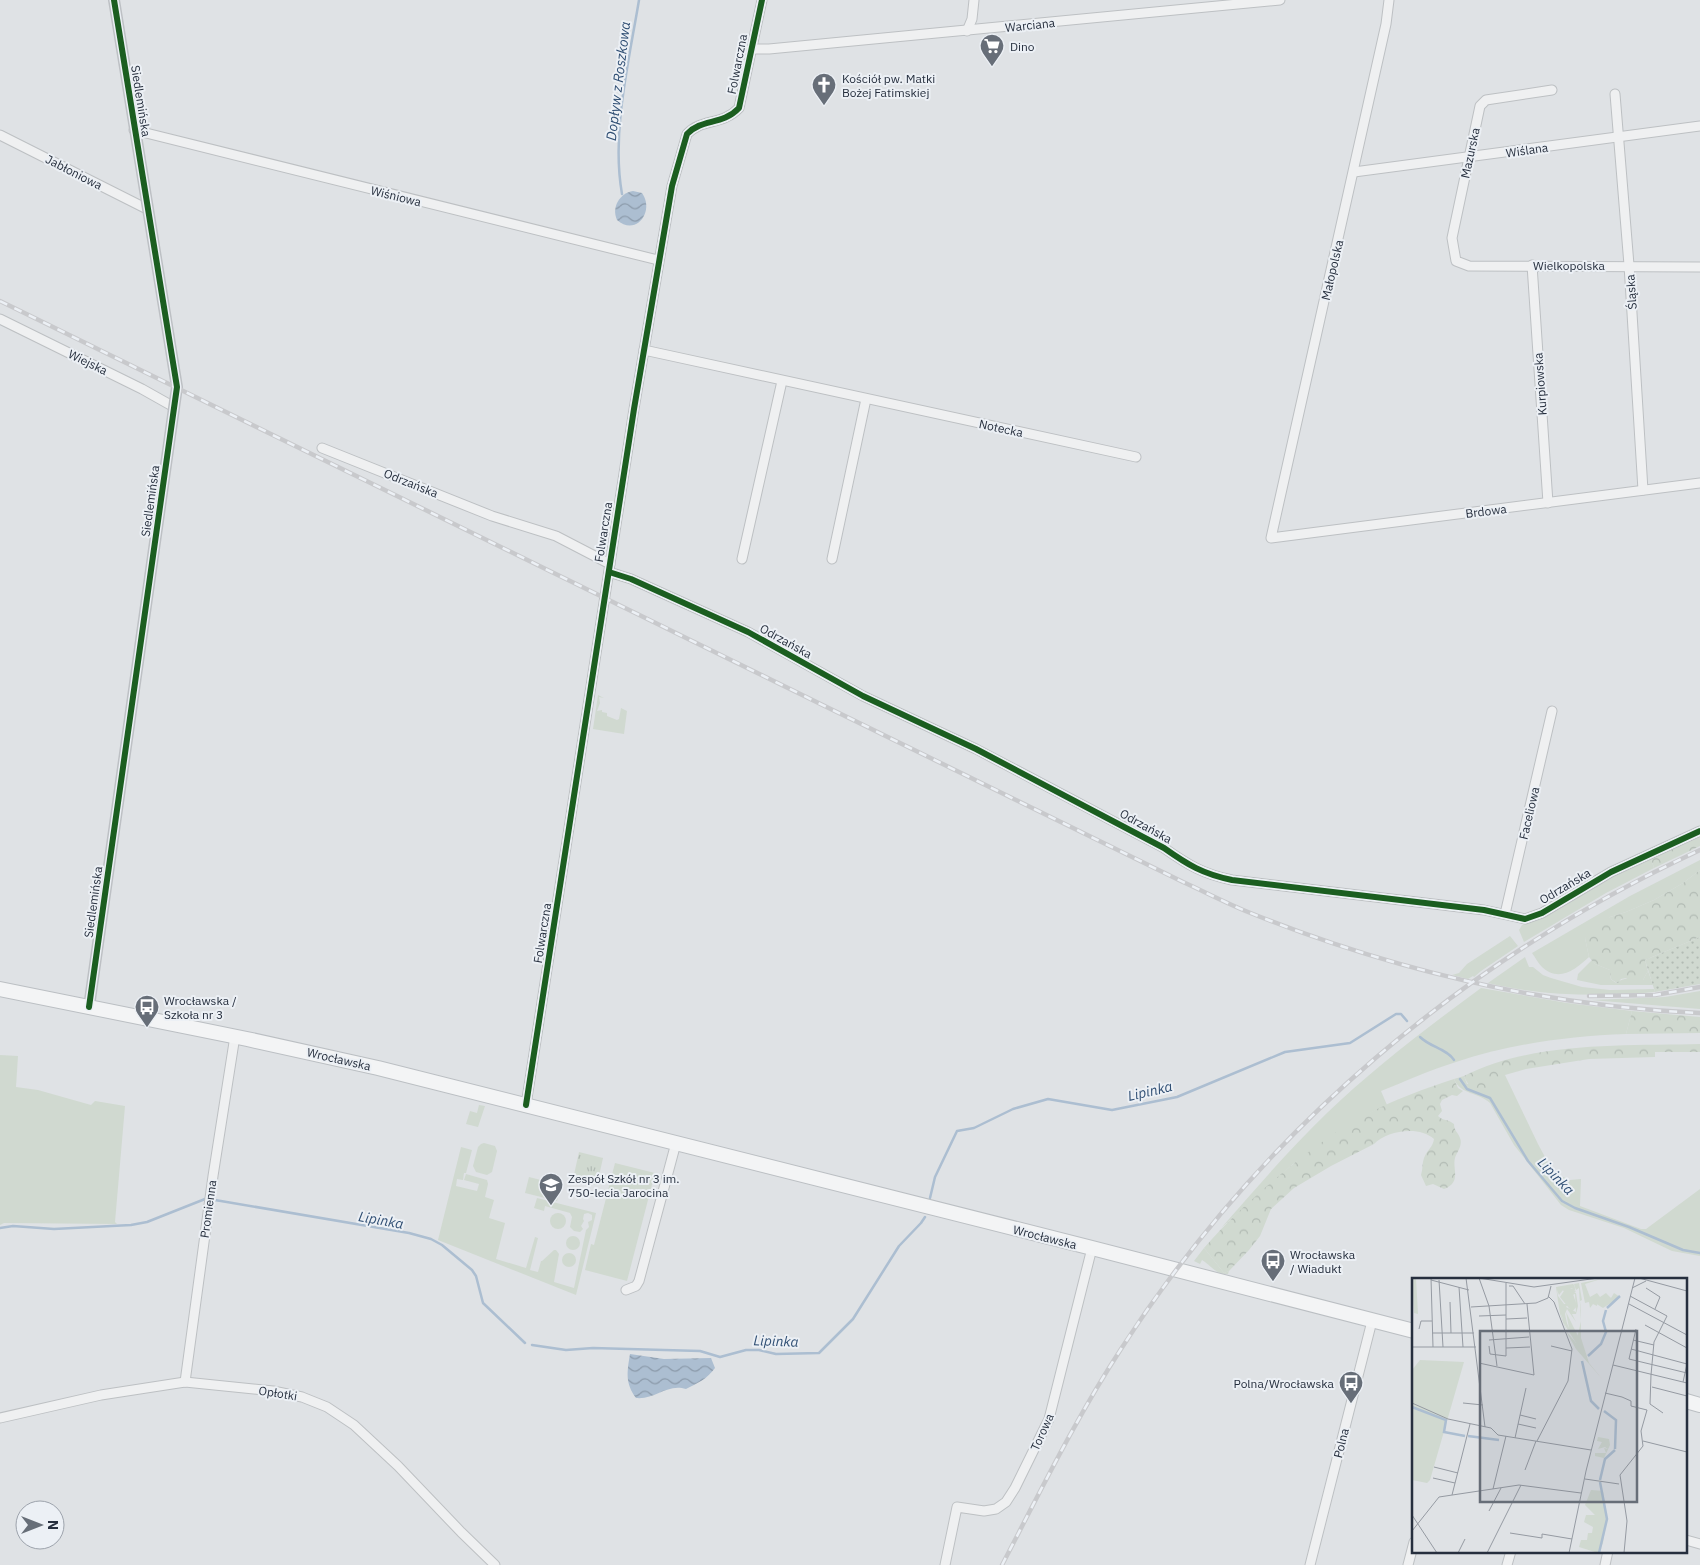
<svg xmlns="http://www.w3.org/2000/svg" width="1700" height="1565" viewBox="0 0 1700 1565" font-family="'IBM Plex Sans',sans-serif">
	<defs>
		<pattern id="forest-crowns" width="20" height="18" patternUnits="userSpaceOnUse" patternTransform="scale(1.25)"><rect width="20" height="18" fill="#d0d9d0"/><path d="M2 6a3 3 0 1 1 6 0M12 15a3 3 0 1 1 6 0" fill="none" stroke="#b2bbb4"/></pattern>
		<pattern id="park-tufts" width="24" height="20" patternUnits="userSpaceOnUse" patternTransform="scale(1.25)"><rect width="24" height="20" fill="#d0d9d0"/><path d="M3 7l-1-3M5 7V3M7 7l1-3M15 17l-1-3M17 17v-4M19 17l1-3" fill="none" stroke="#b2bbb4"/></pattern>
		<pattern id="garden-dots" width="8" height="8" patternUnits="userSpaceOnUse" patternTransform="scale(1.25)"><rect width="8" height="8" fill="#d0d9d0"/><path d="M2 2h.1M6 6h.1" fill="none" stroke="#b2bbb4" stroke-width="1.8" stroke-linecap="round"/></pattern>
		<pattern id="water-waves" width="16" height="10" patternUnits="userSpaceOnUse" patternTransform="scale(1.25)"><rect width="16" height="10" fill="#acbed1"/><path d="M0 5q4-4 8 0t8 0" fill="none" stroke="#8c9bab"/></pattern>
	</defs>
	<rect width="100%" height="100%" fill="#dfe2e5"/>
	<g fill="#d0d9d0">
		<path d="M598 695 604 698 599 697 600 703 597 711 602 710V712L607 713V716L617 720 619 719 621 708 627 711 624 734 593 729Z"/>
		<path d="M1652 855 1651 859 1654 868 1606 893 1524 942 1519 930 1522 925Z"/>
		<path d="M1700 860V870L1683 883 1654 900 1626 912 1610 917 1585 938 1589 957C1576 969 1559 983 1542 967 1538 963 1535 957 1532 953L1630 896Z"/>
		<path d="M1510 936 1518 946 1481 971 1474 977 1473 976 1468 979 1452 975 1459 973 1467 964Z"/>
		<path d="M1525 957 1529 967H1533L1543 975 1551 978 1582 987 1610 990 1654 989 1655 992C1600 997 1542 996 1488 983Z"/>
		<path d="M1592 960 1595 964 1610 970C1610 978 1610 980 1617 983 1624 976 1634 979 1643 980L1648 971 1653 985H1601L1577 980 1578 974Z"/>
		<path d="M1481 988 1567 1003 1632 1011 1626 1034C1568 1036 1511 1044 1456 1062 1430 1070 1406 1081 1381 1091L1387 1105 1370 1113 1293 1164 1222 1227C1256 1188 1290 1149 1327 1113 1375 1067 1428 1027 1481 988Z"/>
		<path d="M1700 991V1009L1591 1000 1665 997Z"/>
		<path d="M0 1055 18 1056 16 1087 38 1090 91 1105 95 1101 125 1106 115 1222 117 1224 4 1223 0 1225Z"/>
		<path d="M1505 1075 1538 1144 1552 1170 1561 1176 1570 1180 1581 1179 1580 1206 1641 1229H1646L1700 1189V1256L1672 1251 1624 1228 1569 1210 1561 1205 1514 1145 1490 1103C1478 1092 1461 1095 1454 1079L1464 1076 1467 1084Z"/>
		<path d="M479 1105 485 1106 478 1127 466 1124 470 1111 477 1113Z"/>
		<path d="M484 1143 495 1146 497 1151 492 1172 487 1175 476 1172 473 1166 478 1147 481 1144Z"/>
		<path d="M461 1147 472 1150 466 1173H464L463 1180 457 1179 456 1186 477 1191 479 1184 464 1180 466 1174 487 1180 488 1184 485 1197 494 1200 489 1218 505 1223 496 1259 526 1268 535 1237 538 1238 530 1270 538 1272 541 1261H542L554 1250H556L559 1254 554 1282 574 1288 586 1230 589 1227 588 1222 592 1220V1215L588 1213 584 1214 583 1219 584 1221 581 1226 583 1229 580 1232 574 1231 570 1227 572 1217 570 1213 545 1206 544 1211 534 1208 537 1198 596 1213 576 1295 438 1240Z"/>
		<path d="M615 1163 655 1173 627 1281 585 1270 591 1244 594 1245Z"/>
		<path d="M529 1177 561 1185 557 1201 525 1193Z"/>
		<circle cx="558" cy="1221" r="8"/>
		<circle cx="573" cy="1243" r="7"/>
		<path d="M1204 1248 1224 1273 1229 1271 1228 1274C1216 1275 1212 1266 1202 1260L1200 1264 1194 1261Z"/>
		<circle cx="569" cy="1260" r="7"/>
	</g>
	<g fill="url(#forest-crowns)">
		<path d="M1700 834V846L1654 868 1651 859 1652 855Z"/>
		<path d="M1700 870V937L1645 960 1648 971 1643 980 1638 984H1633L1626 978 1621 979 1618 983C1610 980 1610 978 1610 970L1595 964 1589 957 1585 938 1588 930 1610 917 1626 912 1654 900 1683 883Z"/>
		<path d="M1632 1011 1700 1017V1033L1626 1034Z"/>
		<path d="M1700 1044V1052H1655V1057L1589 1059 1526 1069 1505 1075 1488 1093C1475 1089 1469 1089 1464 1076 1533 1041 1624 1046 1700 1044Z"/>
		<path d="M1454 1079 1458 1088 1463 1091 1457 1096 1452 1095 1442 1100 1440 1104 1442 1111 1438 1116C1443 1121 1448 1119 1454 1124 1454 1131 1458 1132 1460 1138 1463 1145 1457 1152 1455 1158 1452 1169 1462 1182 1444 1189L1433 1184 1426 1186 1421 1175C1423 1169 1422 1163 1424 1158 1427 1150 1433 1147 1434 1139 1419 1125 1386 1131 1374 1144L1331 1166 1294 1188 1271 1209 1260 1236 1249 1250 1229 1271 1224 1273 1204 1248C1227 1221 1254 1197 1281 1174 1309 1151 1337 1129 1369 1113 1396 1099 1426 1088 1454 1079Z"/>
	</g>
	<path fill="url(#park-tufts)" d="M579 1152 603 1158 597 1185 573 1179Z"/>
	<path fill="url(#garden-dots)" d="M1700 937V984L1655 992 1645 960Z"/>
	<g fill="url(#water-waves)">
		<path d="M633 191 642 193C655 211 636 237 617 220 611 207 620 193 633 191Z"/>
		<path d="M630 1354 664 1359 711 1358 715 1368C707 1379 698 1383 686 1389 667 1383 655 1400 636 1398 625 1383 627 1372 630 1354Z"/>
	</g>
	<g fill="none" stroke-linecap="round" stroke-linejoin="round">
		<g stroke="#acbed1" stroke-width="2.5">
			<path d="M622 194C611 133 629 61 639 0"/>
			<path d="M1420 1037C1430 1047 1447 1049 1454 1060"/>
			<path d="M1460 1079 1467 1089 1490 1098 1528 1161 1562 1201 1575 1208 1629 1227 1683 1250 1700 1253"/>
			<path d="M930 1198 935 1177 957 1131 974 1128 1013 1109 1048 1099 1112 1110 1177 1097 1285 1052 1350 1043 1396 1014H1401L1407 1021"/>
			<path d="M215 1200 409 1233 431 1239 442 1245 472 1270 476 1276 483 1303 525 1343"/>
			<path d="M0 1228 13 1226 54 1229 131 1225 147 1222 205 1199"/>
			<path d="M532 1345 566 1350 593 1348 700 1351 720 1357 746 1350H759L776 1354 819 1353 853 1319 899 1246 921 1223 925 1217"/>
		</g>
		<defs>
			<g id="street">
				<path d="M1389 0 1386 24 1271 538 1700 483"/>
				<path d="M967 31 972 19 974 0"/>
				<path d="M751 49H769L1280 0"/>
				<path d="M1552 90 1486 100 1480 106 1452 238 1456 261 1469 266 1700 267"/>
				<path d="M1615 94 1629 265 1643 490"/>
				<path d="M134 130 658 260"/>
				<path d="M0 135 147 209"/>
				<path d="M1354 172 1700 126"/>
				<path d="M1532 265 1548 503"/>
				<path d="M0 319 142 389 174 407"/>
				<path d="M644 350 1136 457"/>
				<path d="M322 448 492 516 556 536 610 564"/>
				<path d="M742 559 782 381"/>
				<path d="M832 559 866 399"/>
				<path d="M609 572 631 579 748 632 863 696 976 749 1164 848C1188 865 1203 874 1232 880L1484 910 1525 919 1542 913 1611 872 1700 831"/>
				<path d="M1505 914 1552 711"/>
				<path d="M526 1105 634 409 672 186 687 134C702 118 722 126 739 108L762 0"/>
				<path d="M626 1290 636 1286 639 1281 676 1143"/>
				<path d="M185 1382 213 1176 235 1036"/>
				<path d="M0 1418 101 1395 185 1382 273 1391 302 1397 327 1407 354 1425 398 1466 461 1532 495 1565"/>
				<path d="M1686 1540 1700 1544"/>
				<path d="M945 1565 957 1507 984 1511 996 1509 1006 1502 1015 1488 1049 1419 1092 1248"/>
				<path d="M1310 1565 1372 1321"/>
				<path d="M1408 1565 1414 1542"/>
				<path d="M1507 1565 1511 1551"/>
				<path d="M1605 1565 1608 1551"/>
			</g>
			<g id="primary">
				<path d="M0 989 247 1039 378 1068 1092 1248 1414 1331"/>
				<path d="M1686 1401 1700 1405"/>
			</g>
		</defs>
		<use href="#street" stroke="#bdc0c3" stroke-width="11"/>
		<use href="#primary" stroke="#bbbfc3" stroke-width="16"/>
		<use href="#street" stroke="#eff0f1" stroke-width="9"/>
		<path stroke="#bdc0c4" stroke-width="12" d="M89 1007 177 387 114 0"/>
		<use href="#primary" stroke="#f3f4f5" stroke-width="14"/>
		<defs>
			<g id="rail">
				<path d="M0 301 1183 882C1205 892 1226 903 1248 912 1392 970 1545 1006 1700 1013"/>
				<path d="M1589 996 1655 995 1700 987"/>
				<path d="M1002 1565C1040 1492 1076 1418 1121 1349 1262 1130 1465 959 1700 850"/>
			</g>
		</defs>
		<use href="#rail" stroke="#c8c9cc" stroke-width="4.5"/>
		<use href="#rail" stroke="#ecf0f5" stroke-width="2.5" stroke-dasharray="8" stroke-linecap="butt"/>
		<defs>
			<g id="cycleway">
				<path d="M609 572 631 579 748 632 863 696 976 749 1164 848C1188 865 1203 874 1232 880L1484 910 1525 919 1542 913 1611 872 1700 831"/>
				<path d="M89 1007 177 387 114 0"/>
				<path d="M526 1105 634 409 672 186 687 134C702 118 722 126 739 108L762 0"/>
			</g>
		</defs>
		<use href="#cycleway" stroke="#ecf0f5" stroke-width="9"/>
		<use href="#cycleway" stroke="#1b5e20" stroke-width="6"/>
	</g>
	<defs>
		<symbol id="supermarket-pin" viewBox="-11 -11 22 30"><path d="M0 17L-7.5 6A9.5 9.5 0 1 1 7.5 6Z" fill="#676e78" stroke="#ecf0f5"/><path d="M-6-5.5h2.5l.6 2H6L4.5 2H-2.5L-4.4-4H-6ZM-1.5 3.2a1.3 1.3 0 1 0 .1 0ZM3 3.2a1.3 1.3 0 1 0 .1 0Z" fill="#fff"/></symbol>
		<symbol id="church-pin" viewBox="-11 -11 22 30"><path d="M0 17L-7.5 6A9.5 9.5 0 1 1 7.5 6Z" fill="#676e78" stroke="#ecf0f5"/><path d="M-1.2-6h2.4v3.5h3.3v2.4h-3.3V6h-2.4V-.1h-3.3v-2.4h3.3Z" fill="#fff"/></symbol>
		<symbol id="bus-pin" viewBox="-11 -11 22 30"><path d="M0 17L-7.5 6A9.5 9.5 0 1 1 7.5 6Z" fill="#676e78" stroke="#ecf0f5"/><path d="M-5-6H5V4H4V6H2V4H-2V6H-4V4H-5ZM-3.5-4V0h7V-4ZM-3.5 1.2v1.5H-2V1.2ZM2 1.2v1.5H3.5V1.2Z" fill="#fff"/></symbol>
		<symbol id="school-pin" viewBox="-11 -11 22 30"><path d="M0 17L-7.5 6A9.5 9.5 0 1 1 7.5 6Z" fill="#676e78" stroke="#ecf0f5"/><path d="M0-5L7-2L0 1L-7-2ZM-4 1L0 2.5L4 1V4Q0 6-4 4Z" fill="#fff"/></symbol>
	</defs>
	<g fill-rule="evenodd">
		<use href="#supermarket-pin" x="978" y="32" width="28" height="38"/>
		<use href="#church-pin" x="810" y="71" width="28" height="38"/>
		<use href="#bus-pin" x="133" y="993" width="28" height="38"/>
		<use href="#school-pin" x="537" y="1171" width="28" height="38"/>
		<use href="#bus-pin" x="1259" y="1247" width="28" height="38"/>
		<use href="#bus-pin" x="1337" y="1369" width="28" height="38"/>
	</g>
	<g text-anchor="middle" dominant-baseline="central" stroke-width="4" stroke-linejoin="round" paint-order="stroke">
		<g font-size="12" fill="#262f3e" stroke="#ecf0f5">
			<text transform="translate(1030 25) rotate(-6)">Warciana</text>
			<text transform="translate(737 64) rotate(-79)">Folwarczna</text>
			<text transform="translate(141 101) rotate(81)">Siedlemińska</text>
			<text transform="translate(1527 150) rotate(-8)">Wiślana</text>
			<text transform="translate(1470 153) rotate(-78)">Mazurska</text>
			<text transform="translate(74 172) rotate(27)">Jabłoniowa</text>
			<text transform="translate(396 196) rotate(14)">Wiśniowa</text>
			<text x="1569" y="265">Wielkopolska</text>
			<text transform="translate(1332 270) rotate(-77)">Małopolska</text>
			<text transform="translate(1631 292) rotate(-94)">Śląska</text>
			<text transform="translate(88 362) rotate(26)">Wiejska</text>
			<text transform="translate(1540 384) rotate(-94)">Kurpiowska</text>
			<text transform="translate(1001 428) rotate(12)">Notecka</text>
			<text transform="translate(411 483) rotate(22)">Odrzańska</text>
			<text transform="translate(150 501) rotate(-82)">Siedlemińska</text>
			<text transform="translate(1486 511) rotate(-7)">Brdowa</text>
			<text transform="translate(603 532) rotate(-81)">Folwarczna</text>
			<text transform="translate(786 641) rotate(29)">Odrzańska</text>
			<text transform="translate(1529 813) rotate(-77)">Faceliowa</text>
			<text transform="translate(1146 826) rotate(29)">Odrzańska</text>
			<text transform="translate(1565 886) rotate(-31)">Odrzańska</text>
			<text transform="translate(93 902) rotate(-82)">Siedlemińska</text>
			<text transform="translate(542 933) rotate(-81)">Folwarczna</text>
			<text transform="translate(339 1059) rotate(13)">Wrocławska</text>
			<text transform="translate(208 1209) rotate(-82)">Promienna</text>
			<text transform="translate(1045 1237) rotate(14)">Wrocławska</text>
			<text transform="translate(278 1393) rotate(9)">Opłotki</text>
			<text transform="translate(1042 1432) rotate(-66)">Torowa</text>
			<text transform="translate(1341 1443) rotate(-76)">Polna</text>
		</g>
		<g font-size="12" fill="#262f3e" stroke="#ecf0f5" text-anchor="start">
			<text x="1010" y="46">Dino</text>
			<text x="842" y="78">Kościół pw. Matki<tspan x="842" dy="14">Bożej Fatimskiej</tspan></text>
			<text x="164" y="1000">Wrocławska /<tspan x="164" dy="14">Szkoła nr 3</tspan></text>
			<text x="568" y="1178">Zespół Szkół nr 3 im.<tspan x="568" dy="14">750-lecia Jarocina</tspan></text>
			<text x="1290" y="1254">Wrocławska<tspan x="1290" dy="14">/ Wiadukt</tspan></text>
			<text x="1334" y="1383" text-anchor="end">Polna/Wrocławska</text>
		</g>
		<g font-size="14" font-style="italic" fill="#2f4e73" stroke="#ecf0f5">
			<text transform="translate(618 81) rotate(-83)">Dopływ z Roszkowa</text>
			<text transform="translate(1150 1091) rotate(-13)">Lipinka</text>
			<text transform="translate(1556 1176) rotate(46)">Lipinka</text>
			<text transform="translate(381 1220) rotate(10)">Lipinka</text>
			<text transform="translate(776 1341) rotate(2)">Lipinka</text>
		</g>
	</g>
	<g transform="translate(1412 1278)">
		<rect width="275" height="275" fill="#dfe2e5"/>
		<path d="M189 1 173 6 178 19 185 15V28L181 26 178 30 177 24 173 25 169 5ZM167 5 170 22 168 23 169 33V60L177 85 191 102 164 71 156 57 148 36 144 9 161 6 162 7 163 11V12L159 13 162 8 156 10 158 13 164 15 166 28 164 36H160L164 44 155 31 153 36 156 50 149 36 155 54 164 65 169 43 167 10 164 12 162 6ZM145 12 147 17 151 12 157 14 151 18 152 20 163 16 164 34 154 29 156 26H152L146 18ZM186 159 197 161 198 167 192 180 183 178V175H194L192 170 196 171 193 169 186 171 190 164 185 163ZM179 212 191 213 195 238 191 265 186 275 167 269 169 262H175L176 255H180L181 249 172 244 174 237H183L173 227Z" fill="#d0d9d0" fill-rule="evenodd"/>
		<path d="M0 0H4L6 36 2 35ZM162 8 163 11 158 10 164 13 161 16 165 28 160 34 148 19 152 13 145 9ZM185 15 188 19 194 15 199 20 202 15 208 19 191 30 183 25ZM154 34 167 60 164 65 151 44 150 35 157 50ZM8 82 52 84 18 202 15 205 0 202V92Z" fill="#d0d9d0"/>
		<path fill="none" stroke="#acbed1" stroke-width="2.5" d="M195 30 208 18M176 78 189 66 194 54 191 43 194 32M170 83 179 123 187 131M0 129 34 142 32 154 53 158M192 133 204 142 203 171M56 158 87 162M188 202 193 181 203 172M187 275 195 241 188 204"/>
		<path fill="none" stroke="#959aa2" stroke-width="1" d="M19 0 21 69M54 0 73 149M67 0 77 28 85 88M67 0 122 9 186 0M227 0 275 13M19 2 57 12M27 2 31 69M97 8H101L113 26M47 9 51 69M220 10 234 3M234 10 248 19 243 31M218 18 255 38 242 64 239 97 238 126 251 135M38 24 39 55M217 26 275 57M59 29 124 25 136 20 139 8M67 38 94 37M94 41 115 40M233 47 275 70M7 51 9 43H20M224 51 217 81 275 95M20 55H62M77 62 117 59M221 62 242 67M77 68 78 76 94 78V5M139 68 160 73M0 69H64M94 70 118 69M219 71 275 86M67 85 122 97 115 26M201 87 275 105M271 104 275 86M240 109 275 118M193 115 210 119 219 123V128L235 132 229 153 231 168 208 197 215 243 212 275M0 125 36 141 79 150 86 157 179 172M51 125 71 127M108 137 124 141M106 146 124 150M103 160 114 110M125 163 156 103 160 71 142 24 136 18M231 163 275 174M22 189 46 195M113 192 124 163M21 200 43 205M173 201 207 206M81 211 94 158M40 217 58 146M77 233 89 210M0 237 25 275M0 253 27 219 107 207 169 215M98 255 130 260V256L160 261M46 275 53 261M75 275 109 207M157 275 174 193 223 0M223 275H239"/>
		<path fill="#676e78" fill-opacity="0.15" stroke="#676e78" stroke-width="2.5" d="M68 53H225V224H68Z"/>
		<rect width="275" height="275" fill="none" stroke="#262f3e" stroke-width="2.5"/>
	</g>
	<g transform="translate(40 1525) rotate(90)"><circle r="24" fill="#ecf0f5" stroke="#9da3ac"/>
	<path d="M0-4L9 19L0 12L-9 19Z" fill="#676e78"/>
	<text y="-8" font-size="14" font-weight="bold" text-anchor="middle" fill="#262f3e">N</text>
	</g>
</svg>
